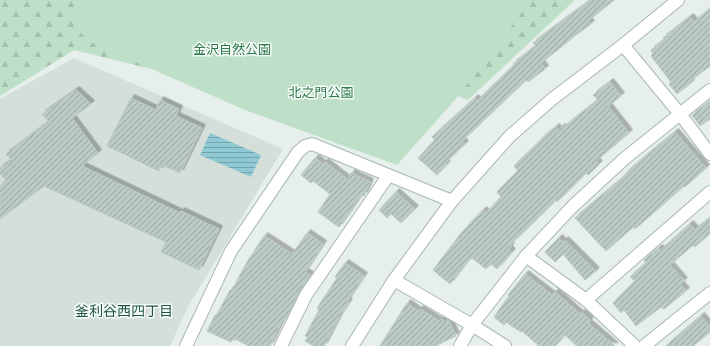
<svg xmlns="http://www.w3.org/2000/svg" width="710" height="346" viewBox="0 0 710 346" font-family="'Source Sans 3','Noto Sans JP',sans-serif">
	<defs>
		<pattern id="forest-firs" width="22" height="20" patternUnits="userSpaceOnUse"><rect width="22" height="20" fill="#bfe0c8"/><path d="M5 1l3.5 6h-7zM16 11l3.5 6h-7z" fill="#a4c1ad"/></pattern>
		<pattern id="water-rules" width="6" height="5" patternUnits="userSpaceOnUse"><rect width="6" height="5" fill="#8ec9d4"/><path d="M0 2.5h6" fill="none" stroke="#74a5ad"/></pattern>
		<pattern id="building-hatch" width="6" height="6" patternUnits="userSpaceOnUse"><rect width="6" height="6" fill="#bbcac4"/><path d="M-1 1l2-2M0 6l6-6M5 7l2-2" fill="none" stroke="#98a6a0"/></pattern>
		<filter id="shadow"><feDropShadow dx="3.5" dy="-3.5" stdDeviation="0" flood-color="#0004"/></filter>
	</defs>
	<rect width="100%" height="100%" fill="#e6efeb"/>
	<path fill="#d4dfda" d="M74 58 283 149 188 307 170 346H0V99Z"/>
	<path fill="url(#forest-firs)" d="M0 0H575L468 100 291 27 212 84 74 50 0 96Z"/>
	<path fill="#bfe0c8" d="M77 0H531L455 100 397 165 245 110 88 41 80 31Z"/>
	<path fill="url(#water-rules)" d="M210 133 261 155 251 177 200 155Z"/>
	<g fill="url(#building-hatch)" stroke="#b8c9c2" filter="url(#shadow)">
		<path d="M591 0H614L588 21 591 24 569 40H570L541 63 545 69 528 82 526 80 462 141 465 144 445 163 447 164 437 175 418 158 435 140 432 137 475 98 477 101 514 65 513 64 536 46 533 43Z"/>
		<path d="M710 9V66L690 81 691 83 677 94 669 84 671 82 651 56 653 54 651 50 665 40 663 38 690 17 694 22Z"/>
		<path d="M610 82 621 96 608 106 629 133 596 161 599 164 588 175 586 173 557 202 556 200 545 211 510 245 511 246 509 249 512 252 497 269 491 264 486 269 472 258 469 261 468 260 450 284 433 270 462 232 483 210 486 213 501 197 497 192 518 171 514 166 542 139H541L556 127 558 130 562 127 563 128 598 100 593 95Z"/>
		<path d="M76 90 91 104 72 118 98 153 82 166 180 213 181 211 219 229 199 270 161 252 166 242 44 186 0 219V186L7 181 0 174V168L12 161 6 154 49 122 42 114Z"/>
		<path d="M131 98 156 110 160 100 179 109 176 116 202 128 180 173 162 165 159 171 107 146Z"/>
		<path d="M710 102V119L700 126 692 115Z"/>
		<path d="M675 132 706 168 685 187 684 186 635 229 633 227 606 251 575 218 626 175 625 174 647 155Z"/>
		<path d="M315 158 323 164 325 162 348 180 351 173 370 182 364 196 362 194 339 227 318 212 330 194 313 181 311 183 301 175Z"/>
		<path d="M396 192 415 209 401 223 391 214 387 218 379 210Z"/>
		<path d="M710 218V233L695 247 693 245 670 265 684 281 680 284 686 291 664 309 661 307 636 326 624 310 621 313 613 303 635 281 630 277 646 263 644 260 659 248 661 250 690 224 695 230Z"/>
		<path d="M307 233 323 244 305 272 310 275 299 292 284 322 282 321 270 346H249L235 339 234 341 232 339 231 342 207 331 215 315 216 316 230 290H232L247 262 264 236 292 254Z"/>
		<path d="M559 238 563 242 565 240 596 271 585 280 563 254 555 262 545 252Z"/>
		<path d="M345 263 364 276 347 301 349 302 339 317 324 346H314L305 341 308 337 305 336 319 310 317 308 337 278 335 277Z"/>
		<path d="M525 274 552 295 555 292 580 314 582 313 590 320 588 323 615 346H577L565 335 555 346H539L522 331 521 332 506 322 504 325 494 317 509 296 508 295Z"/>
		<path d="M407 303 418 311 420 309 439 321 442 319 444 323 448 320 456 336 435 346H380Z"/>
		<path d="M701 316 710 327V332L693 346H666Z"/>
	</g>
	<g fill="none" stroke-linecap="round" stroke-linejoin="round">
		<defs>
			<g id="minor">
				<path d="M623 45 680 114 710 154"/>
				<path d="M526 256 586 300 635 346"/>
				<path d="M586 300 710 192"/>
				<path d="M186 346 231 251 298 152 305 146 312 144 452 201"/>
				<path d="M281 346 306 295 388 176"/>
				<path d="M460 346 472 325 526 256 572 207 624 159 710 90"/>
				<path d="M644 346 710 293"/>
			</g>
			<g id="tertiary">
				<path d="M394 280 472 325 505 346"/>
				<path d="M352 346 394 280 452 201 510 136 551 100 623 45 678 0"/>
			</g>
		</defs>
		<use href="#minor" stroke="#a8b8b2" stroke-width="14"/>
		<use href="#tertiary" stroke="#a8b8b2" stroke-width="14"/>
		<use href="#minor" stroke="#fff" stroke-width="12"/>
		<use href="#tertiary" stroke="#fff" stroke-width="12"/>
	</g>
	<g text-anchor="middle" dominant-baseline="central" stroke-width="3" stroke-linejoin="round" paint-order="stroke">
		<g font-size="13" fill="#2d7a4b" stroke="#f7fbf9">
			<text x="232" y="50">金沢自然公園</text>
			<text x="321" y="93">北之門公園</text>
		</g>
		<g font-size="14" fill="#1f5548" stroke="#f7fbf9">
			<text x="124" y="312">釜利谷西四丁目</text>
		</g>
	</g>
</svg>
